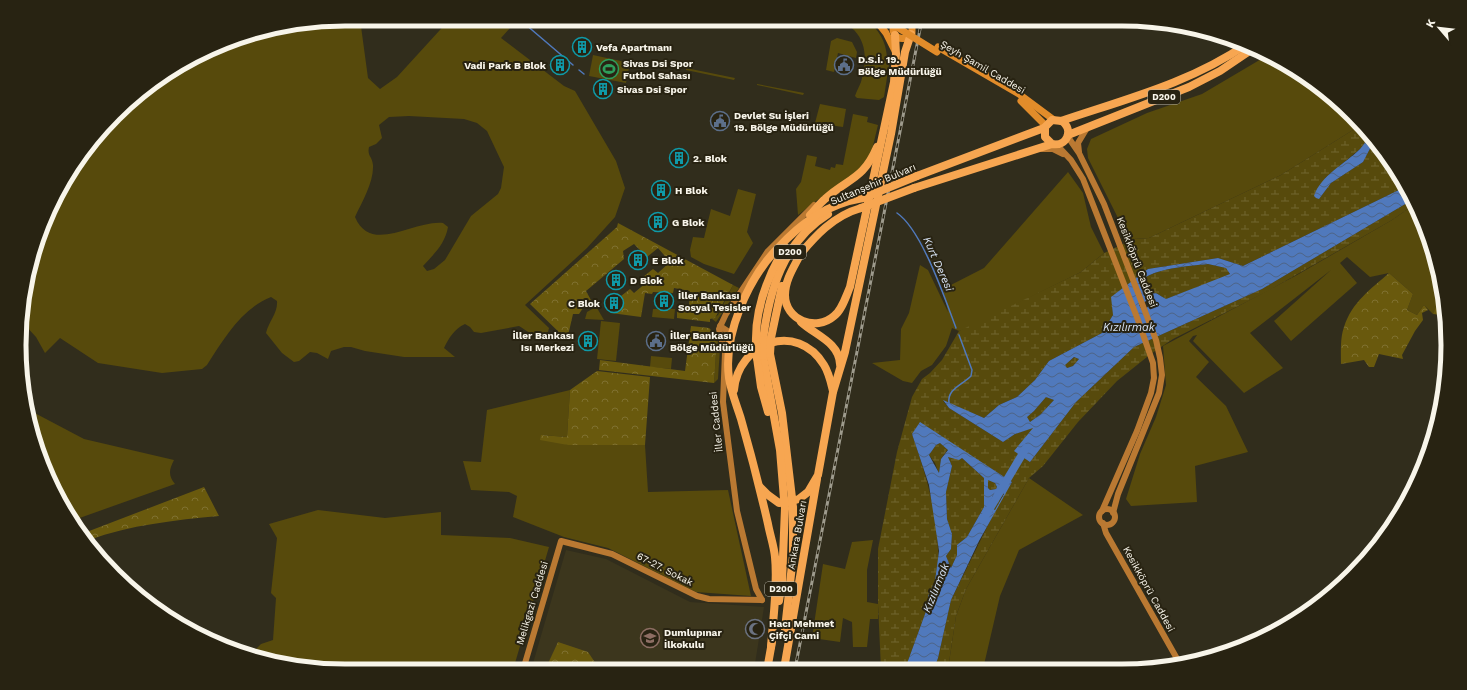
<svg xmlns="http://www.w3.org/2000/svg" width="1467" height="690" viewBox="0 0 1467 690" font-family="'Work Sans',sans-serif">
	<defs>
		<pattern id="forest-crowns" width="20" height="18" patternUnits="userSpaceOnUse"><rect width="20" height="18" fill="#69590d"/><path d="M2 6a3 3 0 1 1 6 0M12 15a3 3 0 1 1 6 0" fill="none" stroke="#7f7130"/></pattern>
		<pattern id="wetland-marsh" width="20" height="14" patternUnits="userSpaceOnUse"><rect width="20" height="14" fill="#574a0c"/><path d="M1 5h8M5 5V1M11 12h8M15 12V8" fill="none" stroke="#706530"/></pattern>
		<pattern id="water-waves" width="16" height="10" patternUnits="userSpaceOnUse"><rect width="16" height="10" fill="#5079bc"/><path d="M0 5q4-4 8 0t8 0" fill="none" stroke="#4d6487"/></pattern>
	</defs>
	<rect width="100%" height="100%" fill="#312d1c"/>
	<path fill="#3c361d" d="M566 550 606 559 690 602 764 607 754 670H531Z"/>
	<g fill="#574a0c" fill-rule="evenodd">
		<path d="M345 19H360L368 78 380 89 397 77 450 19H518L501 38 564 86 575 91 616 161 625 188 615 217 587 248 525 305 549 328 548 332C533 339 531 333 519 326L481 333 474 332 470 327 465 324C454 329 449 338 444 348L455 357H404L365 351 351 347H344L331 351 328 359 317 353 310 352 299 361 294 362 282 353 266 333C269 321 278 313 277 301L271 297C241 309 224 339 207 365L202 369 162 373 98 363 60 338 45 353 36 337 24 324 25 281 63 182 100 130 146 87 240 36ZM409 116 464 119 477 123 487 131 504 167 501 188 498 194 471 216 445 260 434 269 427 271 423 266C434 254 445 244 448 227L443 223C413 220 371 255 355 217 362 202 374 182 373 165 372 156 367 156 369 147L376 144 382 138 379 125 389 117Z"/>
		<path d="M850 19H866C879 30 886 41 887 58H890L884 97 879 100 857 98 855 96C857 90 859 87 861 82 867 61 868 39 848 25Z"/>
		<path d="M837 38 852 42 857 52 856 58 838 53 834 72 826 70 831 41Z"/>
		<path d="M593 55 630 63 626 83 589 76Z"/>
		<path d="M1268 55C1302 73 1336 95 1361 125L1281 175 1149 238 1134 239 1124 244 1120 222 1088 158 1087 149 1091 139 1147 113 1202 94Z"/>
		<path d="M686 68 735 78 734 80 686 70Z"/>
		<path d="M757 84 804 93 803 95 757 85Z"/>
		<path d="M820 104 846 109 843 127 815 123Z"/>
		<path d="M853 114 868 117 867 122 878 125 870 158 856 174 829 191 798 215 796 189 801 182 807 155 817 157 815 166 830 170 831 167 835 168 836 164 843 165Z"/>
		<path d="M1068 172 1083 193 1091 227 1104 253 1081 272 966 329 959 331 952 328 946 346 932 365 921 371 912 383 903 381 872 363 900 360 901 329 909 313 920 265 928 270 948 312 943 289 984 268Z"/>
		<path d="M738 189 756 194 747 232 753 243 734 274 704 264 691 257 690 250 693 237 704 238 711 209 730 216Z"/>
		<path d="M1415 204C1423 219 1445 279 1443 294 1442 301 1437 308 1433 314L1424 305 1417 315 1407 310 1413 294 1389 273 1370 277 1347 257 1340 263 1357 283 1291 341 1274 321 1331 270 1250 333 1283 368 1244 393 1193 341 1197 335 1193 336 1189 341 1209 362 1196 377 1226 406 1248 452 1195 466 1197 502 1131 506 1126 499 1140 454 1156 417 1166 385 1163 346 1297 275 1392 220Z"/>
		<path d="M733 285 739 288 716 322 712 319 718 315Z"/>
		<path d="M594 308H597L604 320 585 319 587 312Z"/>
		<path d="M653 309H675L674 319 652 317Z"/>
		<path d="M601 321 620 323 616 361 597 359Z"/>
		<path d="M717 338 720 348 718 379 714 383Z"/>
		<path d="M651 356 672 358 671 369 650 367Z"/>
		<path d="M570 390 567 437 541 435 568 445H645L648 492 728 490 751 596 696 592 608 548 564 537 513 517 517 496 509 492 471 490 463 461 481 462 487 410Z"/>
		<path d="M29 410 84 439 174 460C169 470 168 475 175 484L74 520 53 489Z"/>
		<path d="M1029 478 1083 515 1019 550 1000 596 983 669H948L956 616 966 589Z"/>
		<path d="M318 510 385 518 441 512V535L510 538 549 547 513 670 345 671 281 665 250 655 261 644 273 640 276 598 271 593 277 538 269 524Z"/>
		<path d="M873 540 867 570V602L878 604V619H870L867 647H853L852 622 843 618 840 642 812 638 823 564 845 569 852 542Z"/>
	</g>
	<g fill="url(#forest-crowns)">
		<path d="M618 223 733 285 715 318 710 319V322L677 318V311L681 308 682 304 689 305 690 291 674 288 673 293 653 292 652 294 645 293 641 317 611 313 624 302 621 296 630 289 634 293 647 282 643 277 653 269 658 273 670 262 658 248 647 257 634 244 623 251 624 259 586 291 592 302 583 308 579 314H573L567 340 530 304 617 227Z"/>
		<path d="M1389 273 1413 294 1407 310 1417 315 1424 305 1428 310 1422 313 1423 320 1415 331 1402 355 1403 359 1379 354 1374 367H1369L1364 360 1341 364C1341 352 1340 338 1344 327 1352 302 1371 289 1389 273Z"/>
		<path d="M1443 293 1445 312 1441 315 1433 314Z"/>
		<path d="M691 326 709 328 712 331 713 335 717 338 714 383 599 370 600 360 685 371Z"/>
		<path d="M597 371 650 377 645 445H568L540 440 541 435 567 437 570 390Z"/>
		<path d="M204 487 219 516C175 520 130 525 89 540L84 533Z"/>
		<path d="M558 642 588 652 600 670H545Z"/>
	</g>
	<g fill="url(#wetland-marsh)">
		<path d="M1361 125 1370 136 1361 148 1325 178 1319 199 1331 183 1363 162 1374 141 1393 164 1405 187 1243 266 1218 258 1148 269 1112 297 1113 315 1102 333 1049 361 1035 380 1017 397 999 405 984 418 943 401 949 408 1003 442 1015 434 1034 427 1030 462 1076 402 1134 347 1262 289 1412 200 1415 204 1392 220 1268 291 1173 339 1152 353 1117 381 1078 422 1043 466 1029 478 966 589 956 616 948 669H934L938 658 951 600 995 511 992 513 987 512 993 495 999 490 1004 493 998 504 1012 482 920 423 912 434C925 472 937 510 938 550 939 559 937 571 935 580 932 589 928 594 929 603L905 669H881L878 604V549L897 452 912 397 922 379 930 373 942 360 959 331 1081 272 1104 253 1134 239 1149 238 1281 175Z"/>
		<path d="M1208 264 1227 268 1230 275 1166 299 1156 293 1144 294 1139 282C1154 268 1188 266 1208 264Z"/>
		<path d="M1075 357 1079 359 1073 366 1067 368 1064 365Z"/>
		<path d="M1046 397 1054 400 1041 414 1030 422 1026 417 1034 411Z"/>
		<path d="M940 443 948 449 941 459 939 474 935 463 929 455 936 445Z"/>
		<path d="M948 457 962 458 984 478V507L967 537 957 545V555L951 568 946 556 951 549 952 534 947 519 946 492 952 466Z"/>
		<path d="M988 479 995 483 997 487 996 489 990 490 988 488Z"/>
	</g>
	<g fill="url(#water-waves)" fill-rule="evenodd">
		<path d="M1370 136 1374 141 1363 162 1331 183 1319 199 1316 198 1314 196C1321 175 1345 164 1360 149 1364 145 1366 140 1370 136Z"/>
		<path d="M1405 187 1412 200 1262 289 1134 347 1076 402 1030 462 1014 451 1033 428 1015 434 1003 442 949 408 943 400 984 418 999 405 1017 397 1035 380 1049 361 1102 333 1113 315 1111 297 1148 269 1218 258 1243 266ZM1208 264 1226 268 1230 274 1166 299 1156 293 1144 294 1139 282C1154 268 1188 266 1208 264ZM1148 300 1152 301 1153 304 1142 310 1139 305ZM1074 357 1079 359 1073 366 1067 368 1065 365ZM1046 397 1054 400 1041 414 1030 422 1027 417 1034 411Z"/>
		<path d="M920 422 1012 482 979 541 951 600 938 658 934 669H905L929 603 928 596 935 581 939 551 929 485 912 434ZM940 443 948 450 941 459 939 473 929 455 936 445ZM948 457 959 460 962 458 984 478V507L967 537 957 545V555L951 568 946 556 951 549 952 534 947 519 946 492 952 466ZM988 480 995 483 997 487 996 489 990 490 988 488ZM1000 490 1004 494 995 510 993 509 992 513 987 512 993 495Z"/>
	</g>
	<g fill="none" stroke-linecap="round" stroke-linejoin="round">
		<g stroke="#5079bc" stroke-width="1.5">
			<path d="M519 19 520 20"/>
			<path d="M525 24 573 65"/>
			<path d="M579 70 584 74"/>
			<path d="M897 213C922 230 945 299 956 328"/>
			<path d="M949 403C947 389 962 385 971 376L972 370 959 335"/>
		</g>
		<path stroke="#5079bc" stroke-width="8" d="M983 520 1026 448"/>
		<g stroke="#ba7932" stroke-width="6">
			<path d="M1068 137 1079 153 1104 204 1156 340 1160 358 1162 375 1159 393 1118 494 1113 513"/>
			<path d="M1056 144 1071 160 1083 179 1138 320 1153 363 1154 378 1151 393 1137 431 1102 511"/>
			<path d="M1042 149H1053L1063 154"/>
			<path d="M1079 152 1078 143 1087 128"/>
			<path d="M720 326 729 332 728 340"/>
			<circle cx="1107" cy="517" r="8"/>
			<path d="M1103 523 1106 533 1180 664"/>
			<path d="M762 600 756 589 737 511 723 402 725 353 719 329 726 314 768 251 814 205"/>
			<path d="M523 670 561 541 612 554 697 596 709 599 762 600"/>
		</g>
		<g stroke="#e28c2a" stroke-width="7">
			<path d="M875 19 886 33 895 51"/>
			<path d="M899 19 894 24C889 37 904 44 912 33V19"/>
			<path d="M938 47 1019 94 1054 120"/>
			<path d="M1021 101 1046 126"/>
		</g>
		<g stroke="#f7a651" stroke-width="8">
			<path d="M1061 121C1126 99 1190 83 1247 44"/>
			<path d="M1068 135 1189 87 1220 71 1254 48"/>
			<path d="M917 176 1044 128"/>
			<path d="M914 188 1052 144C1067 147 1074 130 1062 121L1052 120 1045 127V137L1052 144"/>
			<path d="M810 215C815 210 819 204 825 199 848 178 863 180 877 147"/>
			<path d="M800 255C794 267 785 280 785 295 785 320 816 332 834 316 842 310 846 296 850 287L894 82 896 54 895 35"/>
			<path d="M797 258C815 236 833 216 861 208"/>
			<path d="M801 322C815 335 839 342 840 364"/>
			<path d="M771 338 782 286"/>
			<path d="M763 340C769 291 783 242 828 214"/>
			<path d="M756 343C755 308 767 277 785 247"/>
			<path d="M770 354 782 413 792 498"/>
			<path d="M763 356 780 450 784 499"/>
			<path d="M757 358 761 387 768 412"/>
			<path d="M734 390C738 342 797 321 824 365 829 373 831 383 833 391"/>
			<path d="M760 487 768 495 779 503 788 502 799 499 808 492 818 475 833 392 845 352 891 134 905 52 911 34"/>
			<path d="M779 601 782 582 785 508"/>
			<path d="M785 629 793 556V508"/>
			<path d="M771 647C773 618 778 586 775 557 774 546 770 535 768 524 760 489 751 454 741 419 737 406 731 392 729 378 723 335 748 279 777 249 802 222 827 204 863 198"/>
			<path d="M784 669 817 479"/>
			<path d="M767 670 772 642"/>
		</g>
		<defs>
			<path id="rail" d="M795 669 922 19"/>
		</defs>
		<use href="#rail" stroke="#9e9b8d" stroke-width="3"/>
		<use href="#rail" stroke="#282312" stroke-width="1.5" stroke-dasharray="4.5" stroke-linecap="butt"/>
		<path stroke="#e28c2a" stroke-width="7" d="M884 19 937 52"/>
		<g stroke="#f7a651" stroke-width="8">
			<path d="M863 198 917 176"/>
			<path d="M861 208 914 188"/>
			<path d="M763 340V356"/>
			<path d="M756 343 757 358"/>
			<path d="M770 354 771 338"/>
			<path d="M792 498 793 508"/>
			<path d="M784 499 785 508"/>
		</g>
	</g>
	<defs>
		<symbol id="building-ring" viewBox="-11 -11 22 22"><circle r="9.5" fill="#282312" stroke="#0f9aa8" stroke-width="1.5"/><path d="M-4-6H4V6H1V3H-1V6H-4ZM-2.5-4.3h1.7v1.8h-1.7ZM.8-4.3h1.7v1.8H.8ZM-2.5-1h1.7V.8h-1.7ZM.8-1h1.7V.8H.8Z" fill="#0f9aa8"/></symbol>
		<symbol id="civic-ring" viewBox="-11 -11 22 22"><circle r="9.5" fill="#282312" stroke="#5c6f8a" stroke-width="1.5"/><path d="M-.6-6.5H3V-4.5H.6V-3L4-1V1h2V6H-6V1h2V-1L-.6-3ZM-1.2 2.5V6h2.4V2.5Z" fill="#5c6f8a"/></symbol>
		<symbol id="stadium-ring" viewBox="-11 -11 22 22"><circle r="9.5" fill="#282312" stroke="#2e9e5b" stroke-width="1.5"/><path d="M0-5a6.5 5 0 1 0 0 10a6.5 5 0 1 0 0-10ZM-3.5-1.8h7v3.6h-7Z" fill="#2e9e5b"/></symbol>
		<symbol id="mosque-ring" viewBox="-11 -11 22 22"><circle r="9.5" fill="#282312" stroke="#6b7280" stroke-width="1.5"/><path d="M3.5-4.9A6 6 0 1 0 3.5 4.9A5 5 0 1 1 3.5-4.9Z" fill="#6b7280"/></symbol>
		<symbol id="school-ring" viewBox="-11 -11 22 22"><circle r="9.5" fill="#282312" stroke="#8d6e63" stroke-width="1.5"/><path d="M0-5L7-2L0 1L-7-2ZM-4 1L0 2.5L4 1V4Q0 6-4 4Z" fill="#8d6e63"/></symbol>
	</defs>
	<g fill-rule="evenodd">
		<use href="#building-ring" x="571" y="36" width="22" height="22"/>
		<use href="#building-ring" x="549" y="54" width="22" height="22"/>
		<use href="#civic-ring" x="833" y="54" width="22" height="22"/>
		<use href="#stadium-ring" x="598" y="58" width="22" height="22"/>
		<use href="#building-ring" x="592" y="78" width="22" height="22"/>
		<use href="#civic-ring" x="709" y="110" width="22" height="22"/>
		<use href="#building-ring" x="668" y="147" width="22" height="22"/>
		<use href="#building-ring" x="650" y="179" width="22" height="22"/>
		<use href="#building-ring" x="647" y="211" width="22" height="22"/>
		<use href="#building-ring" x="627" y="249" width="22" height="22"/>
		<use href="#building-ring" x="605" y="269" width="22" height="22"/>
		<use href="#building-ring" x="653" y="290" width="22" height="22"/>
		<use href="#building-ring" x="603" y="292" width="22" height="22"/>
		<use href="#building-ring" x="577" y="330" width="22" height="22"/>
		<use href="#civic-ring" x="645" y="330" width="22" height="22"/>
		<use href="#mosque-ring" x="744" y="618" width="22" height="22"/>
		<use href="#school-ring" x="639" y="627" width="22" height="22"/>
	</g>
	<g text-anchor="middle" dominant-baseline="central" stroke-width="4" stroke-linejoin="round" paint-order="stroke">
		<g fill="#282312" stroke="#bab6a9" stroke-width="1">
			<rect x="1148" y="90" width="32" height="14" rx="3"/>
			<rect x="774" y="245" width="32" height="14" rx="3"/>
			<rect x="765" y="582" width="32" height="14" rx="3"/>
		</g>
		<g font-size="9" font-weight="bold" fill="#f8f5ea">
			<text x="1164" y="97">D200</text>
			<text x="790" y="252">D200</text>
			<text x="781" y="589">D200</text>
		</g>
		<g font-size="10" font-weight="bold" fill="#f8f5ea" stroke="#282312" text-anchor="start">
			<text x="596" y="47">Vefa Apartmanı</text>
			<text x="858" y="59">D.S.İ. 19.<tspan x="858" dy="12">Bölge Müdürlüğü</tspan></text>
			<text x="623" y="63">Sivas Dsi Spor<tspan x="623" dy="12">Futbol Sahası</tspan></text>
			<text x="546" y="65" text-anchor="end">Vadi Park B Blok</text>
			<text x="617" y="89">Sivas Dsi Spor</text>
			<text x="734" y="115">Devlet Su İşleri<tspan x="734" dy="12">19. Bölge Müdürlüğü</tspan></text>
			<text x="693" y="158">2. Blok</text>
			<text x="675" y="190">H Blok</text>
			<text x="672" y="222">G Blok</text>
			<text x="652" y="260">E Blok</text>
			<text x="630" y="280">D Blok</text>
			<text x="678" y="295">İller Bankası<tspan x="678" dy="12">Sosyal Tesisler</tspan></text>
			<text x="600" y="303" text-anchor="end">C Blok</text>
			<text x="574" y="335" text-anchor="end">İller Bankası<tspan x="574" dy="12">Isı Merkezi</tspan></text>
			<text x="670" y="335">İller Bankası<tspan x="670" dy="12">Bölge Müdürlüğü</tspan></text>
			<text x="769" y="623">Hacı Mehmet<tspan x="769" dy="12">Çifçi Cami</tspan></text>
			<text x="664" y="632">Dumlupınar<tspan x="664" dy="12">İlkokulu</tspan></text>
		</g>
		<g font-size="10" fill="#f8f5ea" stroke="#282312">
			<text transform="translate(983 67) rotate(30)">Şeyh Şamil Caddesi</text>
			<text transform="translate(873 184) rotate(-23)">Sultanşehir Bulvarı</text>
			<text transform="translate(1137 262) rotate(69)">Kesikköprü Caddesi</text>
			<text transform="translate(716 422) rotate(-96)">İller Caddesi</text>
			<text transform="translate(797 535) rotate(-80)">Ankara Bulvarı</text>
			<text transform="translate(665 569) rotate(27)">67-27. Sokak</text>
			<text transform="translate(1149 589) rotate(61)">Kesikköprü Caddesi</text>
			<text transform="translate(532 603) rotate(-73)">Melikgazi Caddesi</text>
		</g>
		<g font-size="11" font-style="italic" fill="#d7e3f5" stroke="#282312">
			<text transform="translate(938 264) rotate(66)">Kurt Deresi</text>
			<text x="1129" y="327">Kızılırmak</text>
			<text transform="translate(936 588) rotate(-68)">Kızılırmak</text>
		</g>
	</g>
	<path d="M0 0H1467V690H0ZM345 26H1122A319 319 0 0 1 1441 345V345A319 319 0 0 1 1122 664H345A319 319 0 0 1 26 345V345A319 319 0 0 1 345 26Z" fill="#282312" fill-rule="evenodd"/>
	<path fill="none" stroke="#f8f5ea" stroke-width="5" d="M345 26H1122A319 319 0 0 1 1441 345V345A319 319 0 0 1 1122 664H345A319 319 0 0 1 26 345V345A319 319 0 0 1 345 26Z"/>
	<g transform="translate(1439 28) rotate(298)" stroke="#282312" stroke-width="3" paint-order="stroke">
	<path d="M0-3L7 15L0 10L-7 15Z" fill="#f8f5ea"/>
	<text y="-6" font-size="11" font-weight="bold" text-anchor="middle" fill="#f8f5ea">K</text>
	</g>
</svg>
